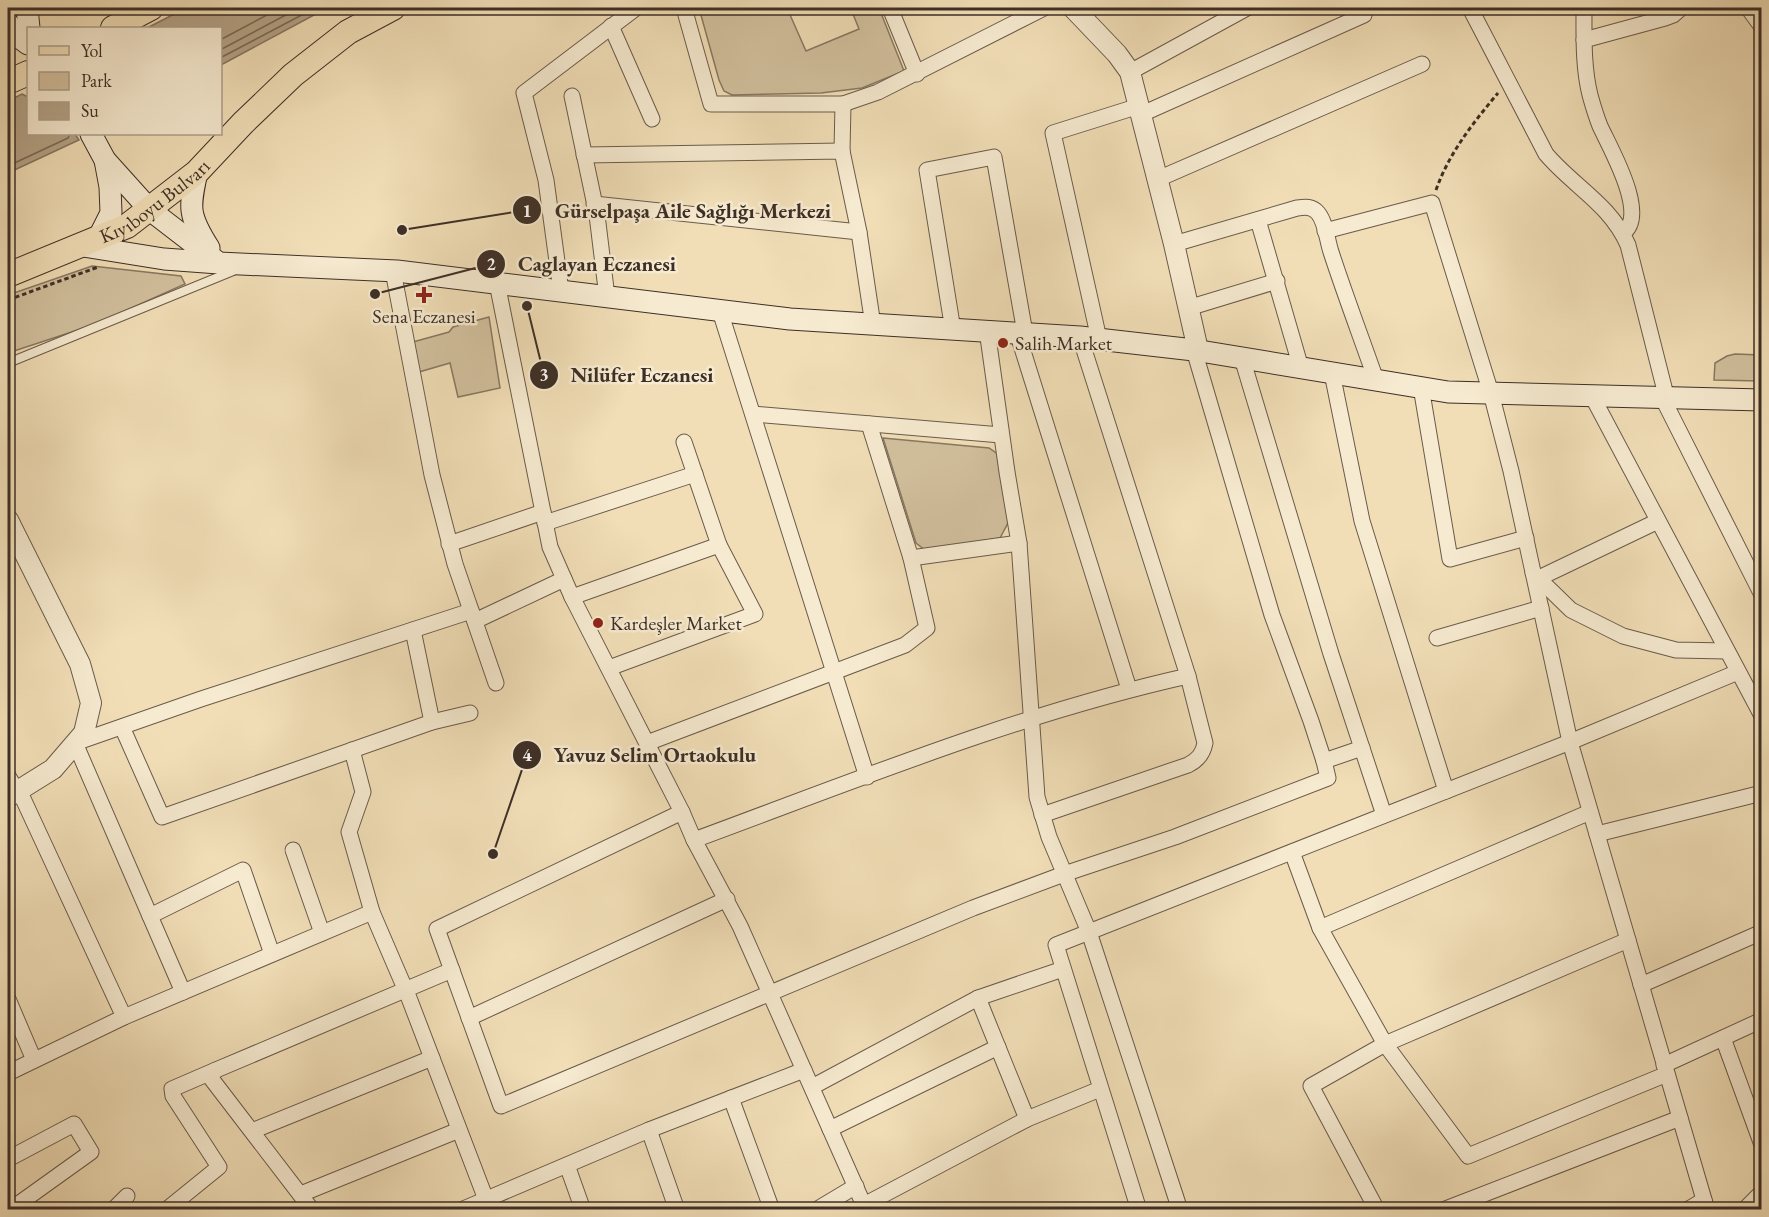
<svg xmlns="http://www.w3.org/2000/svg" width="1769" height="1217" viewBox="0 0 1769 1217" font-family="'EB Garamond',serif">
	<rect width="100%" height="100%" fill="#f1deb7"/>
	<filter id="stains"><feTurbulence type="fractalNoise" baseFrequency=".00333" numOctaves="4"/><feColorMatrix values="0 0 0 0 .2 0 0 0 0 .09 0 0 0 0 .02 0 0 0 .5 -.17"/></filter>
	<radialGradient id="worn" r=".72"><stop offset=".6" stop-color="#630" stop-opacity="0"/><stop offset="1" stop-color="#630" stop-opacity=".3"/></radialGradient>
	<g fill="#d2c09e" stroke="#887862" stroke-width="1.5">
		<path d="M699 8H787L806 51 859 29 851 9 879 8 904 71 862 88 821 93 732 95 724 91 719 80Z"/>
		<path d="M92 266 181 276 185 284 96 324 8 353V295Z"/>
		<path d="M489 317 500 388 458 397 450 363 412 374 402 345 449 332 453 327Z"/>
		<path d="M1735 354 1761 355V381L1714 380 1715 363 1727 356Z"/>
		<path d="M883 438 989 448 1002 457 1009 521 1000 538 925 550 916 543Z"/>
	</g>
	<g fill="#b4a286" stroke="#847460" stroke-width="1.5">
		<path d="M186 8H327L221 65 220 28H147Z"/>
		<path d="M22 94 28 97V134H75L79 140 8 173V101Z"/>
	</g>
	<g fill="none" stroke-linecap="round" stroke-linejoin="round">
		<g stroke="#786856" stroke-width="1.5">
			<path d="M220 40 280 8"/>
			<path d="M220 50 299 8"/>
			<path d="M220 58 315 8"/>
			<path d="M8 166 68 138 70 134"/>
		</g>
		<defs>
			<g id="service">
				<path d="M8 363 233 271"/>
				<path d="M8 769 19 788"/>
			</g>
			<g id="minor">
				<path d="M684 8 711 104H843L878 92 1044 8"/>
				<path d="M890 8 917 74"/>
				<path d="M1470 8 1546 154C1574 187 1610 204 1628 245L1667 399"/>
				<path d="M1584 8C1584 36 1583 67 1590 95 1593 106 1596 116 1600 126 1610 148 1649 215 1623 233"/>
				<path d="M1748 8 1762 27"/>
				<path d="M611 26 652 119"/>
				<path d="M1584 40 1665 18 1673 15 1681 8"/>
				<path d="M1130 72 1247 8"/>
				<path d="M572 96 597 215 607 297"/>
				<path d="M1142 114 1364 15"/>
				<path d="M842 151 843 104"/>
				<path d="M584 155 842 151 859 232 873 325"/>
				<path d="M1158 179 1422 64"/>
				<path d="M594 204 859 232"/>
				<path d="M1258 220 1301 368"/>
				<path d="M1325 231 1432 203 1491 393 1511 471 1570 742 1707 1210"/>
				<path d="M1174 244 1297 208C1305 207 1312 206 1318 213 1326 223 1327 240 1331 252 1345 295 1361 337 1376 380"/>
				<path d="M393 271 432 475 455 564 496 683"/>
				<path d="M497 283 550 547 572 597 682 812 694 840 740 926 866 1210"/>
				<path d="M561 291 546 180 524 93 636 8"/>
				<path d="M1188 308 1277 281"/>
				<path d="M720 311 867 777"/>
				<path d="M953 330 927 170 994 157 1025 333"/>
				<path d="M987 330 1007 472 1019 543 1037 797 1049 837 1089 932 1180 1210"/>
				<path d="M1017 332 1129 689"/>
				<path d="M1099 339 1053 133 1139 106"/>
				<path d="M1194 350 1272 615 1311 721 1324 761 1362 748"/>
				<path d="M1242 358 1331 654 1384 815"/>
				<path d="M1332 373 1362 521 1446 791"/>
				<path d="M1421 387 1450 559 1526 538"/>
				<path d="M1592 396 1762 716"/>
				<path d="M1663 399 1762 595"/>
				<path d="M753 414 1001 435"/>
				<path d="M869 424 911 558"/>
				<path d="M545 523 695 474"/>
				<path d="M449 544 543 512"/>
				<path d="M1533 573 1571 610 1623 636 1676 650 1727 651"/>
				<path d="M1539 578 1658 521"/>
				<path d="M572 597 719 545 684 442"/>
				<path d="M475 621 564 579"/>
				<path d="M413 630 432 722"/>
				<path d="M1437 638 1541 608"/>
				<path d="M609 668 755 614 719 545"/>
				<path d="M122 727 162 817 432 722 470 713"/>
				<path d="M647 743 905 645 927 628 911 558 1019 543"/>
				<path d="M352 750 363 792 349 832 372 912 409 998 490 1210"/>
				<path d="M19 790 124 1017"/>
				<path d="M682 812 437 929 501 1106 973 908 1064 874 1175 837 1328 778 1324 761"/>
				<path d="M1590 812 1320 928 1385 1044 1628 940"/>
				<path d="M1042 815 1188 765C1198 760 1203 754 1205 743L1188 676"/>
				<path d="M1597 834 1762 793"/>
				<path d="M694 840C857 780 1018 714 1188 676L1080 337"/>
				<path d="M293 850 322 933"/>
				<path d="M1292 852 1320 928"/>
				<path d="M150 916 243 870 272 954"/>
				<path d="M1641 985 1762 932"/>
				<path d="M183 992 75 743 201 699 471 611"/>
				<path d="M978 998 1027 1119"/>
				<path d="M8 999 34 1060"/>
				<path d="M469 1018 727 899"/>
				<path d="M1723 1038 1762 1145"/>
				<path d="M1664 1065 1762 1020"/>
				<path d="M8 1073 124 1017 372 912"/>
				<path d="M812 1087 978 998 1063 969"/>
				<path d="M731 1098 772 1210"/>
				<path d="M830 1129 998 1047"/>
				<path d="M649 1130 677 1210"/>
				<path d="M252 1131 432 1058"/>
				<path d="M8 1159 74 1124 91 1152 10 1210"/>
				<path d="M567 1165 583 1210"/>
				<path d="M301 1194 459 1130"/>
				<path d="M864 1205 1027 1119 1100 1089"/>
				<path d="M113 1210 127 1196"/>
				<path d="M166 1210 219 1167 173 1096 172 1089 216 1070"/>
				<path d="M312 1210 210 1077 216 1070 452 970"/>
				<path d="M461 1210 649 1130 804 1070"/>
				<path d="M816 1210 856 1186"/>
				<path d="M1139 1210 1056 945 1570 742 1738 672"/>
				<path d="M1377 1210 1311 1086 1385 1044 1468 1156 1667 1074"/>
				<path d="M1443 1210 1680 1118"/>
				<path d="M1687 1210 1704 1200"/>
				<path d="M1744 1210 1762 1192"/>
			</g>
			<g id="tertiary">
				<path d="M1073 8 1117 54 1130 72 1174 244 1198 350"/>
				<path d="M8 520 80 664 91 703 84 733 53 769 8 797"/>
			</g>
			<g id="secondary">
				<path d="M27 8 29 28"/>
				<path d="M8 23 12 32 28 44"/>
				<path d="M91 134 105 160 150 210 219 263 397 271 790 319 1080 337 1194 350 1448 392 1762 400"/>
				<path d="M197 172C189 208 188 215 209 248"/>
				<path d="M99 237 111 213 110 187 105 160"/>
				<path d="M83 246 164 259 219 263"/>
			</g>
			<g id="primary">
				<path d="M113 28 151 8"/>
				<path d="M8 82 28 73"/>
				<path id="s1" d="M8 275 127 226 197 172 243 123 293 75 348 32 393 8"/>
			</g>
		</defs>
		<use href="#service" stroke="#6a5b4a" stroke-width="10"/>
		<use href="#minor" stroke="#6a5b4a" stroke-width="17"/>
		<use href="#tertiary" stroke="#6a5b4a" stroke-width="22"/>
		<use href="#secondary" stroke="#3d2f26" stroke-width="23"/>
		<use href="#primary" stroke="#3d2f26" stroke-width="26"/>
		<g stroke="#3d2f26" stroke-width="3" stroke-dasharray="4.5 3" stroke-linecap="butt">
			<path d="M1436 190C1449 153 1473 123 1498 93"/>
			<path d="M8 300 98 267"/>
		</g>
		<use href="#service" stroke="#f6ead0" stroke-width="8"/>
		<use href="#minor" stroke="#f6ead0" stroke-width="15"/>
		<use href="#tertiary" stroke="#f6ead0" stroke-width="20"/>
		<use href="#secondary" stroke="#f6ead0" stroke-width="21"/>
		<use href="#primary" stroke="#f1deb7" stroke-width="24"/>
	</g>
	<g fill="#8f2418" stroke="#f6ead0" stroke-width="2">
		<path d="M421 286h6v6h6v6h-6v6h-6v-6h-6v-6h6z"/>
		<circle cx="1003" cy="343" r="6"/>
		<circle cx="598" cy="623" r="6"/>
	</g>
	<g text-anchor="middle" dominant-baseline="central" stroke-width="5" stroke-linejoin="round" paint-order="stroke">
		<g font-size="20" fill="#3d2f26" stroke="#f6ead0">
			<text stroke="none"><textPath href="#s1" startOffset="165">Kıyıboyu Bulvarı</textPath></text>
		</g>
		<g font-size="20" fill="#3d2f26" stroke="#f6ead0" text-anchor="start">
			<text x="424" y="316" text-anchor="middle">Sena Eczanesi</text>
			<text x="1015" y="343">Salih Market</text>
			<text x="610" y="623">Kardeşler Market</text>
		</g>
	</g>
	<path fill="none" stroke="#3d2f26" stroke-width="2" d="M402 230L527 210M375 294L491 264M527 306L544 375M493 854L527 755"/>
	<g fill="#3d2f26" stroke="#f6ead0" stroke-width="2">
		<circle cx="402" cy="230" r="6"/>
		<circle cx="375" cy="294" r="6"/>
		<circle cx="527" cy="306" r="6"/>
		<circle cx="493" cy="854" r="6"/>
		<circle cx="527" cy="210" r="15"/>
		<circle cx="491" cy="264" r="15"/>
		<circle cx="544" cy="375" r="15"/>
		<circle cx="527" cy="755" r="15"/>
	</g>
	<g font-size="18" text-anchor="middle" font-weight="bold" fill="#fff">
		<text x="527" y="217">1</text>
		<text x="491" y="270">2</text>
		<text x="544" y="381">3</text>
		<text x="527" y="761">4</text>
	</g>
	<g font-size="21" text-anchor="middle" font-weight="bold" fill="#3d2f26" stroke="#f6ead0" stroke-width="5" stroke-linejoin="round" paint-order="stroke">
		<text x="693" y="218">Gürselpaşa Aile Sağlığı Merkezi</text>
		<text x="597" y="271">Caglayan Eczanesi</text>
		<text x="642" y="382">Nilüfer Eczanesi</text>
		<text x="655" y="762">Yavuz Selim Ortaokulu</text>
	</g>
	<rect width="1769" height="1217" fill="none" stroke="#f1deb7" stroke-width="30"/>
	<rect x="9" y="9" width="1751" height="1199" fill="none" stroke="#3d2f26" stroke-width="3"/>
	<rect x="15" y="15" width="1739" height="1187" fill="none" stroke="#3d2f26" stroke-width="1.5"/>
	<rect x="27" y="27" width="195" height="108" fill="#f6ead0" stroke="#ac9f8c" stroke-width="1.5"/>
	<rect x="39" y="46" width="30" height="9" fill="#f1deb7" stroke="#ac9f8c" stroke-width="1.5"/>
	<text x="81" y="57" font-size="18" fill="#3d2f26">Yol</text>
	<rect x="39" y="72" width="30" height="18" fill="#d2c09e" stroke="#ac9f8c" stroke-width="1.5"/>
	<text x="81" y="87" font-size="18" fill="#3d2f26">Park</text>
	<rect x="39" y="102" width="30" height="18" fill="#b4a286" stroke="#ac9f8c" stroke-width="1.5"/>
	<text x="81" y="117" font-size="18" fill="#3d2f26">Su</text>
	<rect width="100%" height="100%" filter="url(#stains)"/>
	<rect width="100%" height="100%" fill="url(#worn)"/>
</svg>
